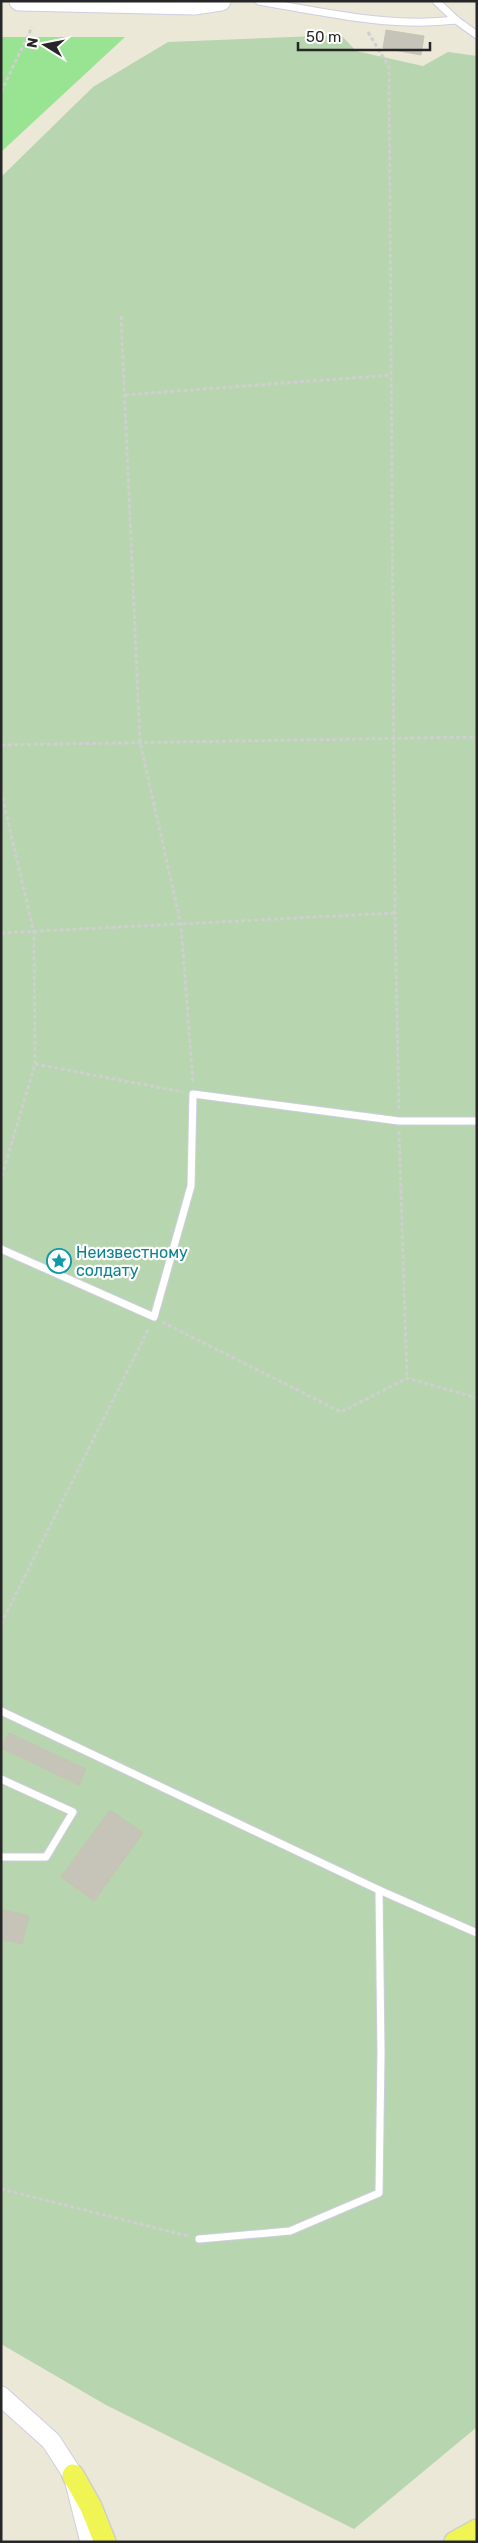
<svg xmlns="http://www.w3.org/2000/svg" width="478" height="2543" viewBox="0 0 478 2543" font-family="Rubik,sans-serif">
	<rect width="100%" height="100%" fill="#ebe8d8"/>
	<path fill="#98e492" d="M1 37H125L1 152Z"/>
	<path fill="#b7d5ae" d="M341 35 356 51 423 66 448 52 477 56V2427L354 2529 106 2405 1 2344V177L93 87 168 42Z"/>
	<g fill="#c6c4b8" stroke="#c6c4b2">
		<path d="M386 30 424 36 421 55 383 48Z"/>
		<path d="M9 1733 86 1769 79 1785 1 1748Z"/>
		<path d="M110 1810 143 1833 94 1901 61 1877Z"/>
		<path d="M1 1909 29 1916 22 1944 1 1939Z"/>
	</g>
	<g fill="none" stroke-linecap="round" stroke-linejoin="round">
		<defs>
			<g id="lane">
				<path d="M259 1C323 12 391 28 456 20"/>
				<path d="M436 1 456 20 477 35"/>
				<path d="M1 1249 154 1317 191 1186 193 1094 399 1121H477"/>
				<path d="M1 1711 379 1890 477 1933"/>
				<path d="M1 1779 73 1812 46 1857H1"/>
				<path d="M199 2239 290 2231 379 2193 381 2053 379 1890"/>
			</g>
			<g id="secondary">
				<path d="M19 1 194 5 221 1"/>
				<path d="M1 2396 51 2441 73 2475 90 2542"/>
			</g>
			<g id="primary">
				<path d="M73 2475 91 2507 105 2542"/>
				<path d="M455 2542 477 2530"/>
			</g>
		</defs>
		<use href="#lane" stroke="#cfcde1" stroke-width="9"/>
		<use href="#secondary" stroke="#cfcde1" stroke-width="21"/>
		<use href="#primary" stroke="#cfcfcf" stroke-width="24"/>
		<g stroke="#cfcfcf" stroke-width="3" stroke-dasharray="4 2.5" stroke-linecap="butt">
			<path d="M368 32 389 67 395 913 399 1110"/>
			<path d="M1 92 32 27"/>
			<path d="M121 316 140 742 181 925 193 1083"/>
			<path d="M125 395 391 375"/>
			<path d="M1 745 477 737"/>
			<path d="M1 791 34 933 35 1064 1 1179"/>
			<path d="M1 933 395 913"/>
			<path d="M35 1064 183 1092"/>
			<path d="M399 1131 407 1378"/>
			<path d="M162 1322 341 1412 407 1378 477 1398"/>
			<path d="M1 1624 149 1328"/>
			<path d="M1 2189 188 2236"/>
		</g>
		<use href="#lane" stroke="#fff" stroke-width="7"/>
		<use href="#secondary" stroke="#fff" stroke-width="19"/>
		<use href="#primary" stroke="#f0f553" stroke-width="21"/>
	</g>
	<defs>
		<symbol id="sight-ring" viewBox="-11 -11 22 22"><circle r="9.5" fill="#fff" stroke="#0f9aa8" stroke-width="1.5"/><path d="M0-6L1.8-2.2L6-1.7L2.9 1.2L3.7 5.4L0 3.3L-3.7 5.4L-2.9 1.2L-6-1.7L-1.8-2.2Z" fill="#0f9aa8"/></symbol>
	</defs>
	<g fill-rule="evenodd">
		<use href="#sight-ring" x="45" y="1247" width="28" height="28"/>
	</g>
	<g text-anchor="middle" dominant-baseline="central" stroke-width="4.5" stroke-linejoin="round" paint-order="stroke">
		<g font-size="16" fill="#0d838f" stroke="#fff" text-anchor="start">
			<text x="76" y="1252">Неизвестному<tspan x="76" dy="18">солдату</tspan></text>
		</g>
	</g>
	<rect width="478" height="2543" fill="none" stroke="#272727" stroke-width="5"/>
	<g transform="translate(45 45) rotate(280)" stroke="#ffffff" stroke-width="4" paint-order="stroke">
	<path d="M0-4L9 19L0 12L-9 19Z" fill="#272727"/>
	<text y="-8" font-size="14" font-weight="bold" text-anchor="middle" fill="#272727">N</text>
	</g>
	<path d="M298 42v8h132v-8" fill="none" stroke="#272727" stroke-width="2.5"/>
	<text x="306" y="42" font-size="15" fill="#272727" stroke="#ffffff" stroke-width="4" paint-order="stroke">50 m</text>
</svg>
